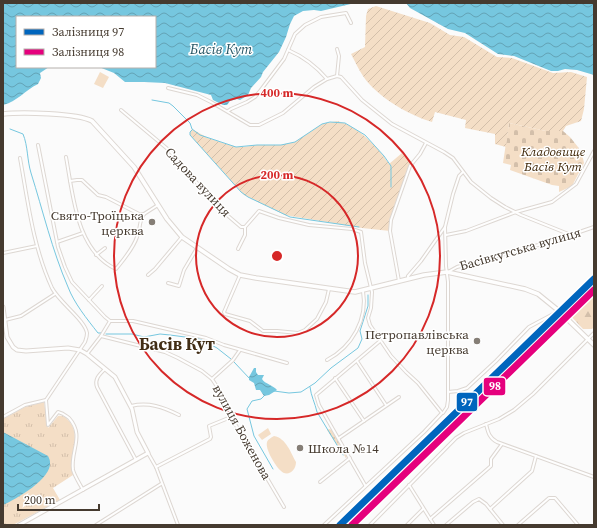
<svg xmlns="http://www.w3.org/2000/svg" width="597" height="528" viewBox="0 0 597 528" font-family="'Source Serif 4',serif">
	<defs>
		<pattern id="grass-dots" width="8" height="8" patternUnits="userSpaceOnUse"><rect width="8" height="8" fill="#f4dec6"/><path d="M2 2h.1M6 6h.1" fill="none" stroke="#d3bfaa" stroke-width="1.8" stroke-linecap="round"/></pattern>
		<pattern id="forest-firs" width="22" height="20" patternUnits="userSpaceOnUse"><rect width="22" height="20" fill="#f4dec6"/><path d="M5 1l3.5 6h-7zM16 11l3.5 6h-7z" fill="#d3bfaa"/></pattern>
		<pattern id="cemetery-stones" width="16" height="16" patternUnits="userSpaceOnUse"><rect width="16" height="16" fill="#f4dec6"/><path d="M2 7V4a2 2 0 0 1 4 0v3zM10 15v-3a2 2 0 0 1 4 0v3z" fill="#d3bfaa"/></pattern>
		<pattern id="park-tufts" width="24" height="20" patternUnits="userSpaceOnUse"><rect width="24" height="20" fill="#f4dec6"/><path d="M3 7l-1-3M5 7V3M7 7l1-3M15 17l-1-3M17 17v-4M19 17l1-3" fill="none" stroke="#d3bfaa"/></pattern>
		<pattern id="garden-furrows" width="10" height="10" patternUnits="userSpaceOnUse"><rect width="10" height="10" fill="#f4dec6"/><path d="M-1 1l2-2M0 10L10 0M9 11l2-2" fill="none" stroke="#d3bfaa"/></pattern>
		<pattern id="water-waves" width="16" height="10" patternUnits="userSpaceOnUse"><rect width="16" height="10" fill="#76c7df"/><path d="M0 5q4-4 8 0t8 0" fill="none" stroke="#63a3b5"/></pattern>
	</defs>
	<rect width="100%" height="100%" fill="#fbfbfb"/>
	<path fill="url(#grass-dots)" d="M329 429 332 430 347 456 346 458 327 430Z"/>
	<path fill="url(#forest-firs)" d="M594 291V327L592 329H583L569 314Z"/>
	<path fill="url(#cemetery-stones)" d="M509 123 546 131H563L570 137 578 147 582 154 584 163 572 186 559 192V186L552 185 510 170 511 165 503 163Z"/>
	<path fill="url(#park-tufts)" d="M44 402 48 428 58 416C63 415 66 418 69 421 82 436 69 458 73 475L53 488 60 500 13 525H3V419L25 407Z"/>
	<g fill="url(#garden-furrows)">
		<path d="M376 6 430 23 450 35 464 37 497 57 512 58 553 73 571 72 587 77 584 109 581 121 566 126 563 131H546L509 123 506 147 495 144V134L465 128 466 120 435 112 432 122C409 115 377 97 363 76 358 69 355 61 351 54L365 47 366 16 368 9Z"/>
		<path d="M337 121C358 126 378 147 389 164L402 153 413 163 410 166 391 217 390 231 362 228 285 215 244 195 190 135V132L192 129 208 138 236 147H243L257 145H281L295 142 322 124Z"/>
	</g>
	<g fill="#f4dec6">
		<path d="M100 72 109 77 103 88 94 84Z"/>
		<path d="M268 428 271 434 262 440 258 435Z"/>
		<path d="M274 436C286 438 291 453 296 462 296 471 287 478 280 470 275 465 265 449 267 442 268 439 271 438 274 436Z"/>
	</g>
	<g fill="url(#water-waves)">
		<path d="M3 3H355L321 11 314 10 303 11 294 16 290 24 286 37 279 52 263 72 261 77 251 88 248 95 240 100 237 99 230 101 227 105H223L213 100 211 95 165 83 144 82H125L114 73 99 67H155V17H17V67H49L40 73 41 78 38 84C25 90 17 102 3 105Z"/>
		<path d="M406 3H594V75L577 70 565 69 558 71H551L514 56 498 54 465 33 448 29 410 8Z"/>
		<path d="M254 368H256V372L258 375H264L262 379C265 384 273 385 277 390L269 395 264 396 260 390H256L254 383 249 380V377Z"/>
		<path d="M3 432 48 456C49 458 50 460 50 462 52 479 16 499 3 505Z"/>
	</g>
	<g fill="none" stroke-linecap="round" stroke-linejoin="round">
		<g stroke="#76c7df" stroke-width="1">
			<path d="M152 100 169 103 173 106 190 123 192 129 200 135 236 147 257 145H281L295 142 322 124 330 122 345 123 365 135 384 156 391 166V187"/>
			<path d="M10 129 23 134C28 146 27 160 31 173 43 211 52 250 68 287 74 303 87 319 98 333H101"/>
			<path d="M192 130 190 132V135L241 192 248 197 290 217 359 227"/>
			<path d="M106 334H132L144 337 160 334 170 335 200 339 217 348 231 359"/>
			<path d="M234 362 250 379"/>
			<path d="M310 387C311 396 315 403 317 412L343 455"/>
			<path d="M274 391 289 393 301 392 315 383 331 368 358 348 362 339 360 331 368 306V295"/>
			<path d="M264 396 261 399 252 401 247 409 254 436 273 469"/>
		</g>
		<defs>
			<g id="street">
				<path d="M337 49 339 56 337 76"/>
				<path d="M288 50C304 57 316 66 327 79"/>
				<path d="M168 88 197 95 211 102 250 125H259L283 113 314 87 327 79 337 76 341 77 362 100 392 124 444 152 453 158 471 182 491 198 505 207 521 215 571 235"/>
				<path d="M121 110 170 151 207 195 220 209 241 227H245L259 211 279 218 309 225 352 229 361 232 365 263 372 292 371 308 368 318 370 325 391 356 406 372 418 383 442 413 424 432 324 525"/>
				<path d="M228 111 231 109 247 102 255 97 260 91 284 59 295 34 305 25 321 17 346 13 351 23"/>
				<path d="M38 145 58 247 65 267 72 282 105 317 110 321H133L206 338 224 345 287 363"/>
				<path d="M66 157C73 194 76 251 116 269 124 259 133 249 137 237 141 229 138 223 144 214"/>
				<path d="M70 181 77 180H82L98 195 106 197 139 214H144L158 205"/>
				<path d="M446 235 466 231 516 212 552 202 576 184 594 151"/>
				<path d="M57 242 83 233"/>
				<path d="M238 249 245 235V227"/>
				<path d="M3 253 37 246"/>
				<path d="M96 255 105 248"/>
				<path d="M448 272 457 267 553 241 594 227"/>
				<path d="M148 275 155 269 182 237"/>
				<path d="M240 275 224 312 225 314 250 321 263 331H277L298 333 305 330 317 319 326 302 329 289"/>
				<path d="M408 279V276L421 261 445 227"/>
				<path d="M399 281 390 231 391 220 410 166 420 154 426 143"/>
				<path d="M168 283 179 286 184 270 197 248"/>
				<path d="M89 300 102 286"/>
				<path d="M5 320 21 316 55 294"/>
				<path d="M101 336 165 352 178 358 202 371 212 379 225 399 231 417 284 507"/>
				<path d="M87 354 101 336 110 321"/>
				<path d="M327 360C352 347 368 319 363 291"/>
				<path d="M357 361 386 405"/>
				<path d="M105 369C100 374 94 379 97 387L136 460"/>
				<path d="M335 378 364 421"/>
				<path d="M212 379 233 360 240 350"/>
				<path d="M448 392 458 391 467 388 496 361 529 327 559 311"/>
				<path d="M46 400 48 425 58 412C63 413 65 415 69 418 85 436 70 451 73 470 75 477 80 484 83 490"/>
				<path d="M131 406C149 402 163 407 179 415"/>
				<path d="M443 413 447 407 448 400V282L446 266 445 227 453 194 459 176 463 172"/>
				<path d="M3 417 25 405 46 400 85 342C86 339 87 337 87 333 85 320 59 302 52 288 33 247 28 202 20 158"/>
				<path d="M486 424C488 432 489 438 497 442L594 477"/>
				<path d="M339 438 399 397"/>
				<path d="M148 453 156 467 178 525"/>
				<path d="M156 467 210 439 211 437 209 426 231 417"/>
				<path d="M320 482 350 458"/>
				<path d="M365 485 319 405 316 395 380 341"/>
				<path d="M409 485 434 525"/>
				<path d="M490 509 532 471 536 456"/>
				<path d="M430 519 491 466V459L502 444"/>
				<path d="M96 525 161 484"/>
				<path d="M370 525 456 438 464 433 499 419 514 410 533 394 594 333"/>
				<path d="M407 525 423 509"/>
				<path d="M446 525 473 502 479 499 486 504 503 525"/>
				<path d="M518 525 549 498H555L578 525"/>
			</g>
			<path id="secondary" d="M3 307 7 337 13 347 17 350 26 351 68 348 80 350 87 354 115 377 132 409 137 432 148 453 19 525"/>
			<path id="primary" d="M3 114C21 112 77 113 92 121L134 167 167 219 182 237 229 269 240 275 256 278 355 292 424 275 447 272 525 289 538 294 559 311 594 345"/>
		</defs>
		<use href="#street" stroke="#ddd7d2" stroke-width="4"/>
		<use href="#secondary" stroke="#ddd7d2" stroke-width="5"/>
		<use href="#primary" stroke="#ddd7d2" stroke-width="5.5"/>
		<use href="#street" stroke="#fefefe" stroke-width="2"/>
		<use href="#secondary" stroke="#fefefe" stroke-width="3"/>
		<use href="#primary" stroke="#fefefe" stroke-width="3.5"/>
		<path stroke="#cac8c7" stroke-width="1" stroke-dasharray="7 7" stroke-linecap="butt" d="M343 525 560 317 594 282"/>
		<defs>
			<path id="rail-1" d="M340 525 594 279"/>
			<path id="rail-2" d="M352 525 594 290"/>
		</defs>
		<use href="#rail-1" stroke="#fff" stroke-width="10"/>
		<use href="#rail-2" stroke="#fff" stroke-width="10"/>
		<use href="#rail-1" stroke="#0065bd" stroke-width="7"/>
		<use href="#rail-2" stroke="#e5007d" stroke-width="7"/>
	</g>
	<g fill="none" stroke="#d62828" stroke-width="2">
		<circle cx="277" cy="256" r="81"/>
		<circle cx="277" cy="256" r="163"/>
	</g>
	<g fill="#857e76" stroke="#fff" stroke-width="1.5">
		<circle cx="152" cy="222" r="4"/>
		<circle cx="477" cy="341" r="4"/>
		<circle cx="300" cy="448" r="4"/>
	</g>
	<g text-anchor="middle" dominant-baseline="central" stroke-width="3" stroke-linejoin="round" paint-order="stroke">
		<g font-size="13" font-style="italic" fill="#402809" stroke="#fff">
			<text x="553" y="151">Кладовище<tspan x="553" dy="15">Басів Кут</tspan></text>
		</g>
		<g font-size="13" fill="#453a2f" stroke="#fff">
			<text transform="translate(198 182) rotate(47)">Садова вулиця</text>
			<text transform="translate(520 249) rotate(-16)">Басівкутська вулиця</text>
			<text transform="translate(242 432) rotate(61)">вулиця Боженова</text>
		</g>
		<g font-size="13" fill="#453a2f" stroke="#fff" text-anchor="end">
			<text x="144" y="215">Свято-Троїцька<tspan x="144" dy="15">церква</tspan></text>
			<text x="469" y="334">Петропавлівська<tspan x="469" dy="15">церква</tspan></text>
			<text x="308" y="448" text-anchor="start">Школа №14</text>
		</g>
		<g font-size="14" font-style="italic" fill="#265665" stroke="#fff">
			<text x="221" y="49">Басів Кут</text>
		</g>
		<g font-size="17" font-weight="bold" fill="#412d15" stroke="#fff">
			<text x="177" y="344">Басів Кут</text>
		</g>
	</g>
	<circle cx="277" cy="256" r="6" fill="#d62828" stroke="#fff" stroke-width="2"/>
	<g font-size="12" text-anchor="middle" font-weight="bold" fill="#d62828" stroke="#fff" stroke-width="3" stroke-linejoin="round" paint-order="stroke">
		<text x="277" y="97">400 m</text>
		<text x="277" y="179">200 m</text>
	</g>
	<g stroke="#fff" stroke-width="1.5">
		<rect x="483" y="377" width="23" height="19" rx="4" fill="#e5007d"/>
		<rect x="456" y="392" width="22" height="20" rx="4" fill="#0065bd"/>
	</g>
	<g font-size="11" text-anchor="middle" font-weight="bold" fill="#fff">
		<text x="495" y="390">98</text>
		<text x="467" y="406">97</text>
	</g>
	<rect width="597" height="528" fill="none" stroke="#453a2f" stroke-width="8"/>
	<rect x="16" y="16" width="140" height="52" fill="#ffffff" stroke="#b5b0ac"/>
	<rect x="24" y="29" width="20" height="6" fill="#0065bd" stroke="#b5b0ac"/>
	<text x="52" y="36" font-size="12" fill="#453a2f">Залізниця 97</text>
	<rect x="24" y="49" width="20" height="6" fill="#e5007d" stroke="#b5b0ac"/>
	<text x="52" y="56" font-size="12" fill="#453a2f">Залізниця 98</text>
	<path d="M18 504v6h81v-6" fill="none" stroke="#453a2f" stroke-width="2"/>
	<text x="24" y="504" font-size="12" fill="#453a2f" stroke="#ffffff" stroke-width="3" paint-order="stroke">200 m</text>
</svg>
